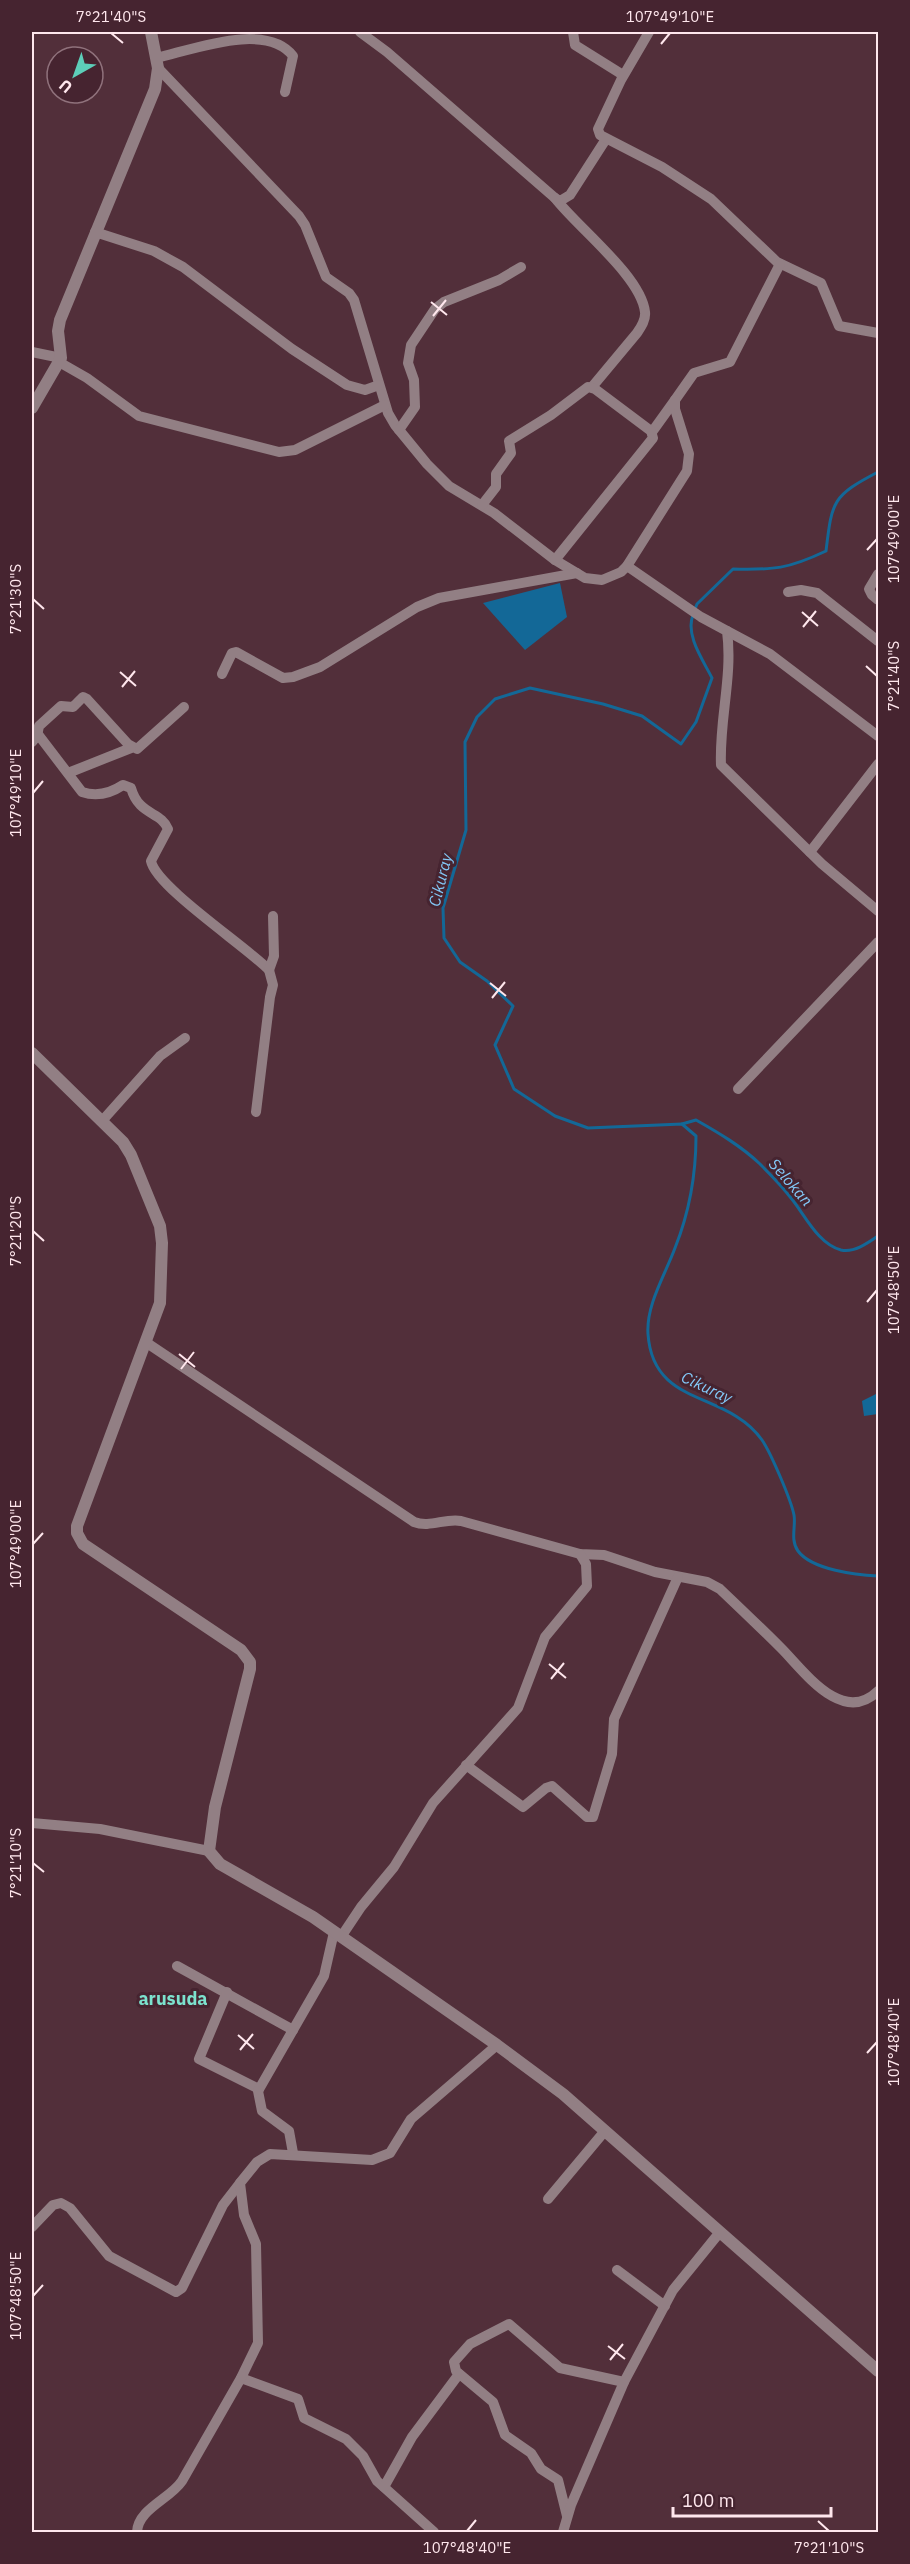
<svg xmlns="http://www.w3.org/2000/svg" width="910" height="2564" viewBox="0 0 910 2564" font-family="'IBM Plex Sans',sans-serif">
	<rect width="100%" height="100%" fill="#522f3a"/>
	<g fill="#136897">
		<path d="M560 583 567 617 525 650 483 603Z"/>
		<path d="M878 1393V1414L864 1416 862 1401Z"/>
	</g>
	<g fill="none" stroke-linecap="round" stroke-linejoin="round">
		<g stroke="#136897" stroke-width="3">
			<path d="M695 609 697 604 733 569C774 570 788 569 826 551 832 501 832 496 878 472"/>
			<path d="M693 615C685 635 703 660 712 678L696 722 681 744 642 716 603 704 530 688 495 699 477 717 465 742 466 830 443 908 444 938 460 962 487 981 513 1006 495 1045 514 1089 555 1116 588 1128 682 1124 696 1136C696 1174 689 1213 675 1248 665 1275 646 1305 648 1334 653 1408 727 1390 762 1440 771 1453 791 1500 794 1515 796 1526 790 1540 798 1551 812 1570 857 1575 878 1576"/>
			<path d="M682 1124 696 1120C719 1133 741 1146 760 1164 771 1175 782 1186 791 1198 805 1215 818 1244 841 1250 854 1253 868 1243 878 1236"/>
		</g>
		<g stroke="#927f84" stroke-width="10">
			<path d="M360 32 387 52 555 198 560 201 570 195 606 139"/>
			<path d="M573 32 575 45 623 75"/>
			<path d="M649 32 621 80 598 129 600 135 662 167 711 199 777 262 821 283 839 326 878 333"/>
			<path d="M156 58C192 50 266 21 293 56L285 92"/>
			<path d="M158 68 299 216 305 225 326 277 349 293 354 300 388 413 395 425 427 464 449 486 494 513 555 560 585 578 602 580 621 572 627 566 687 471 689 454 675 409V400L694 373 730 362 780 264"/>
			<path d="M555 198C577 227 641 276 645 312 646 320 641 327 637 333L592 387"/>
			<path d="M95 232 154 251 183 267 292 349 347 385 365 390 379 385"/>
			<path d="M32 352 61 358"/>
			<path d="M59 362 87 378 139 416 279 452 295 450 385 405"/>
			<path d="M399 430 415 407 414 380 408 363 411 345 435 309 444 302 499 280 521 267"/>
			<path d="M652 432 675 400"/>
			<path d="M482 505 496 487V474L511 453 509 441 551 415 588 387 595 389 651 431 653 438 555 560"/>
			<path d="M627 566 701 617 727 631C733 676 719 720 721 765L822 864 878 911"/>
			<path d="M878 574 869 589 872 595 878 600"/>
			<path d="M788 592 801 590 817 593 878 641"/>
			<path d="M727 631 770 654 878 736"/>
			<path d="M222 674 232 653 236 652 283 678 293 677 320 667 417 607 439 598 577 573"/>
			<path d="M37 733 82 792C97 797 111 793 123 785L131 788C139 816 161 811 168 829L151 861C156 887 247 947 269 970L273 985 270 997 256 1112"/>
			<path d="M32 742 37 736 39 726 61 706 73 707 83 697 87 699 128 744 137 749 184 707"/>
			<path d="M68 773 131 748"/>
			<path d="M810 852 878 764"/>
			<path d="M269 970 274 956 273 916"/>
			<path d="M738 1089 878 942"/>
			<path d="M102 1121 160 1056 185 1038"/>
			<path d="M147 1343 414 1522C430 1528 445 1518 461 1521L580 1554 604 1555 655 1572 707 1582 720 1589C740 1608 761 1628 781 1648 804 1671 842 1726 878 1691"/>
			<path d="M466 1765 523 1807 546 1788 552 1786 587 1817H593L612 1754 614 1719 678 1577"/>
			<path d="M32 1823 100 1829 209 1851"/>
			<path d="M341 1937 361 1907 394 1867 433 1803 518 1708 545 1637 587 1586 586 1564 580 1554"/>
			<path d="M177 1966 293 2030"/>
			<path d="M227 1992 199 2059 259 2089"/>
			<path d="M293 2153 289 2131 262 2111 258 2091 324 1976 334 1932"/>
			<path d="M548 2199 604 2132"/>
			<path d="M32 2227 53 2205 61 2203 70 2208 109 2256 176 2292 182 2288 223 2205 240 2183"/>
			<path d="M617 2270 665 2306"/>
			<path d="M241 2378 298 2399 304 2418 346 2439 363 2456 377 2481 434 2532"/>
			<path d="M384 2487 412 2437 459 2374"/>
			<path d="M567 2516 558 2480 541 2469 531 2453 505 2435 493 2402 456 2371 454 2362 470 2344 509 2324 560 2368 624 2382"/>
			<path d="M137 2532C138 2509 170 2499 182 2481L241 2378 258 2343 256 2244 244 2215 240 2183 257 2162 270 2154 372 2160 390 2153 411 2119 497 2045"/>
			<path d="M563 2532 571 2505 624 2382 673 2290 720 2232"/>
		</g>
		<g stroke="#927f84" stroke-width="12">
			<path d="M32 408 61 358 58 331 60 320 155 89 158 68 151 32"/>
			<path d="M32 1053 123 1142 131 1155 160 1226 162 1243 160 1303 77 1526V1533L83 1544 241 1650 250 1662V1669L215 1807 209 1851 220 1864 313 1917 497 2045 563 2094 878 2371"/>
		</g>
	</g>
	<path fill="none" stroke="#ffe7ed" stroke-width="2" d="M111 33 123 43M661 44 670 33M431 302 447 315M433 316 446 300M867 550 877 539M33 599 44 609M802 612 818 626M803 627 816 611M866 666 877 676M120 672 136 686M122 687 135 671M33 793 43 781M490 983 506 996M492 998 505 982M33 1231 44 1241M867 1302 877 1290M179 1354 195 1367M181 1369 194 1352M33 1544 43 1533M549 1664 566 1678M551 1679 564 1663M33 1863 44 1872M238 2035 254 2049M240 2050 253 2034M867 2053 877 2042M33 2296 43 2285M608 2346 625 2359M610 2360 623 2344M818 2521 829 2531M467 2531 476 2520"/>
	<g text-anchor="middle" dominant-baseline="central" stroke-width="6" stroke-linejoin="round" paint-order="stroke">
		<g font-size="16" font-style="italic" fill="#83c8f7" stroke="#462430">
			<text transform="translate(440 880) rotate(-76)">Cikuray</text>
			<text transform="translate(791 1182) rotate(49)">Selokan</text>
			<text transform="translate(707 1387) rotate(25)">Cikuray</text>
		</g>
		<g font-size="18" font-weight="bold" fill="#7ce2ce" stroke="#462430">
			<text x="173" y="1998">arusuda</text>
		</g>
	</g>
	<rect width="910" height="2564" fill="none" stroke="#462430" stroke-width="66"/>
	<g transform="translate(75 75) rotate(220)"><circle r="28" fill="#462430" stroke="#90727c" stroke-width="1.5"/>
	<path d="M0-4.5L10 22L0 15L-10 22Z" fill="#5dceb9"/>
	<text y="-9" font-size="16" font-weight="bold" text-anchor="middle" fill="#ffe7ed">U</text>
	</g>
	<path d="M673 2507v9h158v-9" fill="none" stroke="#ffe7ed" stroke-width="3"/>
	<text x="682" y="2507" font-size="18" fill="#ffe7ed" stroke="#462430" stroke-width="4.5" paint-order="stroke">100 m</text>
	<rect x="33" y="33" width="844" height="2498" fill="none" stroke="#ffe7ed" stroke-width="2"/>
	<g font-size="15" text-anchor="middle" fill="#ffe7ed">
		<text x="111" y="22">7°21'40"S</text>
		<text x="670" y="22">107°49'10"E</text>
		<text transform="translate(894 539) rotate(-90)" y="5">107°49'00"E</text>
		<text transform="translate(16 599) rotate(-90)" y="5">7°21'30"S</text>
		<text transform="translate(894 676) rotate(-90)" y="5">7°21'40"S</text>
		<text transform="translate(16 793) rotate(-90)" y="5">107°49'10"E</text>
		<text transform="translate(16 1231) rotate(-90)" y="5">7°21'20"S</text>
		<text transform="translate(894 1290) rotate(-90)" y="5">107°48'50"E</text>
		<text transform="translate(16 1544) rotate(-90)" y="5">107°49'00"E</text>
		<text transform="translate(16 1863) rotate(-90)" y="5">7°21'10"S</text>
		<text transform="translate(894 2042) rotate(-90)" y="5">107°48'40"E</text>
		<text transform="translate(16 2296) rotate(-90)" y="5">107°48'50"E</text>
		<text x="467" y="2553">107°48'40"E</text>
		<text x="829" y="2553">7°21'10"S</text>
	</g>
</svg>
